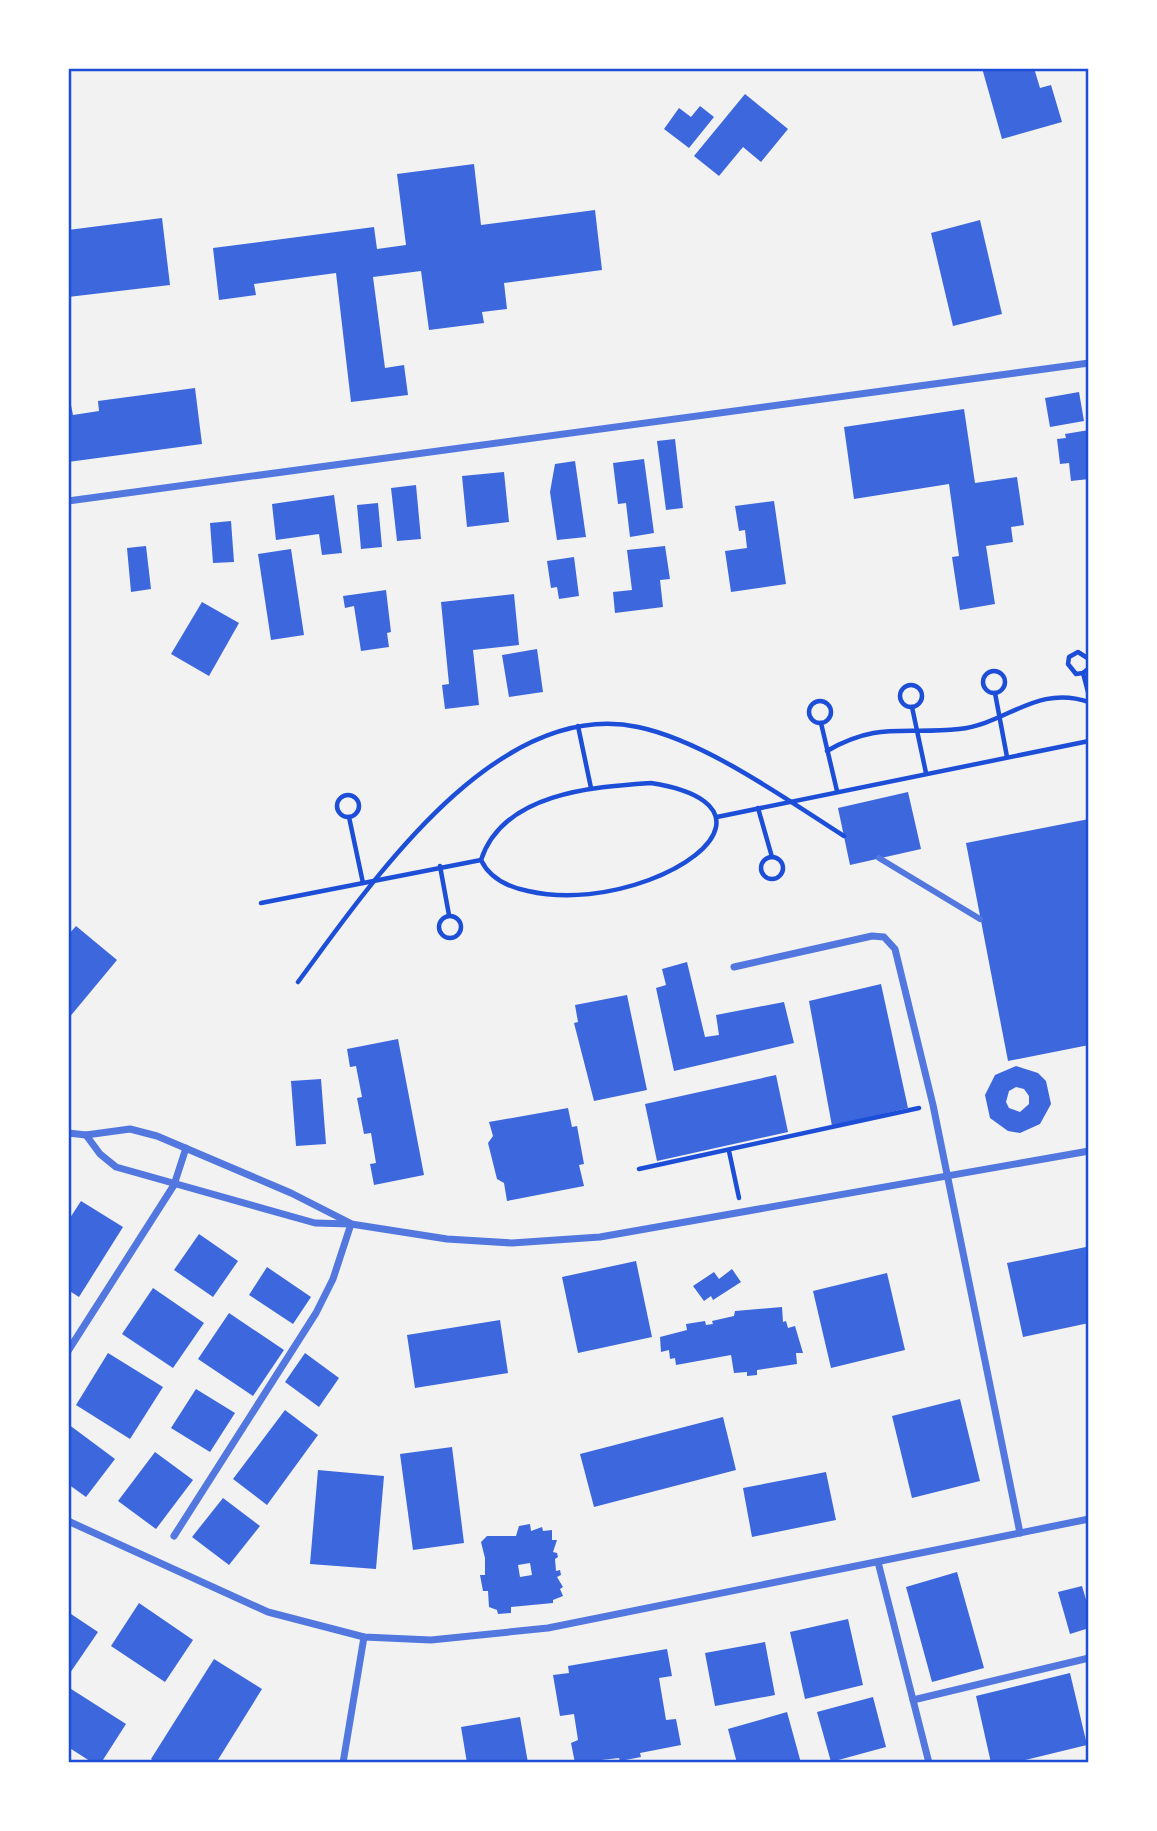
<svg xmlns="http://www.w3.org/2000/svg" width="1157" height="1831" viewBox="0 0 1157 1831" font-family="Ubuntu,sans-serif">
	<rect width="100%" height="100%" fill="#f2f2f2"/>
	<g fill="#3d67dc" fill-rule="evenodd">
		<path d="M982 68H1034L1040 88 1051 85 1062 122 1002 139Z"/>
		<path d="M745 94 788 129 761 162 743 147 719 176 694 156Z"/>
		<path d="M700 106 714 117 689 148 664 129 679 108 691 117Z"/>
		<path d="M474 164 481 225 595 210 602 270 504 283 507 309 482 312 484 323 429 330 421 271 373 277 385 368 404 365 408 395 351 402 336 273 254 284 256 295 219 300 213 248 374 227 377 249 406 245 397 174Z"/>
		<path d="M162 218 170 285 68 297V230Z"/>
		<path d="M980 220 1002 314 953 326 931 233Z"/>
		<path d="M195 388 202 444 68 462V390L73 415 99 411 98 401Z"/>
		<path d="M1079 392 1084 421 1050 427 1045 398Z"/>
		<path d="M964 409 975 483 1017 477 1024 525 1011 527 1013 542 986 546 995 604 960 610 952 557 959 556 949 484 854 499 844 427Z"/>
		<path d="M1089 430V479L1071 481 1069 463 1060 464 1057 439 1066 438 1065 434Z"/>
		<path d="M675 439 683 508 666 510 657 441Z"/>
		<path d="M644 459 654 533 630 537 626 503 618 504 613 463Z"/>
		<path d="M575 461 586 537 557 540 550 492 555 464Z"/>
		<path d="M504 472 509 522 467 527 462 476Z"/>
		<path d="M416 485 421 539 397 541 391 488Z"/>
		<path d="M334 495 342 553 322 555 319 534 276 540 272 504Z"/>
		<path d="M774 501 786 584 731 592 725 551 747 548 745 530 739 531 735 506Z"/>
		<path d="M378 503 382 547 361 549 357 505Z"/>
		<path d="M231 521 234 562 213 563 210 523Z"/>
		<path d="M146 546 151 589 131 592 127 548Z"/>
		<path d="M665 546 670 579 660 580 663 607 615 613 613 592 632 590 627 550Z"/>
		<path d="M291 549 304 635 271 640 258 554Z"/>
		<path d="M574 557 579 596 559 599 557 587 551 588 547 561Z"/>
		<path d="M386 590 391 632 387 633 389 647 361 651 354 606 345 608 343 596Z"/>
		<path d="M514 594 519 645 473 650 479 705 445 709 442 685 449 684 441 602Z"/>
		<path d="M202 602 239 623 209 676 171 654Z"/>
		<path d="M537 649 543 692 509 697 502 655Z"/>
		<path d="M908 792 921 849 850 865 838 808Z"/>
		<path d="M1089 819V1045L1008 1061 966 843Z"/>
		<path d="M76 926 117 960 68 1019V935Z"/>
		<path d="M687 962 705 1037 719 1035 716 1015 784 1002 794 1043 674 1071 656 988 666 985 662 969Z"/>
		<path d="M881 984 908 1108 832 1126 809 1001Z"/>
		<path d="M627 995 647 1090 594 1101 574 1023 578 1022 575 1005Z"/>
		<path d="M398 1039 424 1175 374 1185 370 1164 376 1163 371 1133 364 1134 357 1098 362 1097 356 1066 350 1067 347 1049Z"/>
		<path d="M1016 1066 1038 1073 1046 1081 1051 1104 1040 1124 1020 1133 1008 1131 990 1118 985 1095 995 1075ZM1016 1087 1024 1089 1029 1096V1104L1020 1112 1009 1108 1006 1102 1009 1091Z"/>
		<path d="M776 1075 788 1132 657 1161 645 1104Z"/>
		<path d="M321 1079 326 1144 296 1146 291 1081Z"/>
		<path d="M568 1108 572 1127 577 1126 584 1164 579 1165 584 1186 507 1201 504 1183 497 1179 488 1143 493 1136 489 1122Z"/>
		<path d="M81 1201 123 1227 79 1297 68 1290V1221Z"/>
		<path d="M199 1234 238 1261 213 1297 174 1270Z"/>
		<path d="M1086 1247 1089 1261V1323L1023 1337 1007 1263Z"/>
		<path d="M636 1261 652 1337 578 1353 562 1277Z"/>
		<path d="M267 1267 311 1297 293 1324 249 1295Z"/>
		<path d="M732 1269 741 1282 713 1300 711 1296 704 1301 693 1286 714 1272 719 1279Z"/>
		<path d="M887 1273 905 1350 831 1368 813 1291Z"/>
		<path d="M153 1288 204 1323 173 1368 122 1334Z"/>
		<path d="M782 1307 783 1322 786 1321 788 1328 795 1326 803 1353H796L797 1364 757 1370V1375L747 1376V1372L734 1373 731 1355 676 1365 675 1358 670 1359 669 1350 661 1352 660 1337 687 1330 686 1324 705 1321 706 1325 713 1324 712 1321 734 1316 735 1311Z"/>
		<path d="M229 1313 284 1350 253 1396 198 1359Z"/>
		<path d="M500 1320 508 1373 415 1388 407 1335Z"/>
		<path d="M108 1353 163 1387 130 1439 76 1405Z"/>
		<path d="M305 1353 339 1378 319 1407 285 1382Z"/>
		<path d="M196 1389 235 1413 210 1452 171 1428Z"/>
		<path d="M960 1399 980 1481 912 1498 892 1416Z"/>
		<path d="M285 1410 318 1435 267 1505 233 1479Z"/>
		<path d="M723 1417 736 1470 594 1507 580 1454Z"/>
		<path d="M68 1424 115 1459 86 1497 68 1484Z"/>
		<path d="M452 1447 464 1543 413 1550 400 1454Z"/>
		<path d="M155 1452 193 1480 156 1529 118 1501Z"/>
		<path d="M318 1470 384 1476 376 1569 310 1564Z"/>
		<path d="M826 1472 836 1520 752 1537 743 1488Z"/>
		<path d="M223 1498 260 1526 229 1565 192 1537Z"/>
		<path d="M530 1524 531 1531 542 1527 543 1531 552 1530V1540H557L553 1552 557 1553 558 1557 555 1559 556 1571 560 1570 561 1575 557 1577 563 1587 560 1589 563 1596 553 1600V1603L511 1607V1613L498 1614 497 1610 489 1607 488 1591H483L480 1575H485V1558L481 1542 487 1536H516L519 1526ZM530 1563 532 1575 520 1577 518 1565Z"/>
		<path d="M957 1572 984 1668 932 1682 906 1587Z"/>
		<path d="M1082 1586 1089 1610V1628L1070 1634 1058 1592Z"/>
		<path d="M139 1603 193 1640 165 1682 111 1646Z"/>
		<path d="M68 1612 98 1632 70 1673 68 1672Z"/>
		<path d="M848 1619 863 1685 805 1699 790 1632Z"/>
		<path d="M765 1642 775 1695 715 1706 705 1653Z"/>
		<path d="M667 1649 672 1676 659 1678 666 1720 676 1719 681 1745 640 1753 641 1757 620 1761 619 1758 575 1763 571 1743 578 1740 574 1714 560 1716 553 1675 569 1673 568 1666Z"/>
		<path d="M214 1659 262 1689 216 1763H156L151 1759Z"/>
		<path d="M1070 1673 1087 1745 1013 1763H991L976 1696Z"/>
		<path d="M68 1687 126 1724 101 1763H93L68 1747Z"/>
		<path d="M873 1697 886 1747 831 1762 817 1712Z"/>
		<path d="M787 1712 801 1763H737L728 1729Z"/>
		<path d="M520 1717 528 1763H467L461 1727Z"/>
	</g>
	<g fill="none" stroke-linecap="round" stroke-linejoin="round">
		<g stroke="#1d4ed8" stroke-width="4.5">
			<path d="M1089 659 1078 652 1069 657 1068 664 1076 674 1083 673 1089 668"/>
			<circle cx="994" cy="682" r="11"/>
			<path d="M1083 673 1089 696"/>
			<circle cx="911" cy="696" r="11"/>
			<path d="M995 693 1007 757"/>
			<circle cx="820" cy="712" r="11"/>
			<path d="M912 707 926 773"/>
			<path d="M821 723 837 791"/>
			<path d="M578 726 591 788"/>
			<path d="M827 751C879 721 905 735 959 729 1007 724 1036 684 1089 702"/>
			<path d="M651 783C752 799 724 852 649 880 611 894 567 900 528 891 508 887 490 879 481 860 503 793 592 787 651 783Z"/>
			<circle cx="348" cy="806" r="11"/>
			<path d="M758 808 772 857"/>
			<path d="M349 817 363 883"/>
			<path d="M717 817 1089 741"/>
			<circle cx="772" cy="868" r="11"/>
			<path d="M440 866 449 915"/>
			<path d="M261 903 481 860"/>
			<circle cx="450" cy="927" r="11"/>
			<path d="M298 982C370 885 495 697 638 727 705 741 786 799 844 836"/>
			<path d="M729 1151 739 1198"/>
			<path d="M639 1169 919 1108"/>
		</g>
		<path stroke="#5277de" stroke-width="6" d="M879 858 980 919"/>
		<g stroke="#5277de" stroke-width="7">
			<path d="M68 501 1089 363"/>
			<path d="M734 967 872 936 884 937 895 949 933 1105 1020 1533"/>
			<path d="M68 1133 86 1135 130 1129 157 1136 291 1193 350 1223"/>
			<path d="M86 1135 100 1154 116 1167 315 1223 351 1224 447 1239 512 1243 600 1237 1089 1151"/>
			<path d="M68 1351 174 1185 186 1148"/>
			<path d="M68 1521 268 1612 364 1637 431 1640 548 1628 1089 1519"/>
			<path d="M174 1536 316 1313 333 1279 351 1224"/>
			<path d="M878 1562 929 1763"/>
			<path d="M913 1700 1089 1658"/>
			<path d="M343 1763 364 1637"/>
		</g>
	</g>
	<rect width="1157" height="1831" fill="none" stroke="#ffffff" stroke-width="140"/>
	<rect x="70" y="70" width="1017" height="1691" fill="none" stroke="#1d4ed8" stroke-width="2.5"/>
</svg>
